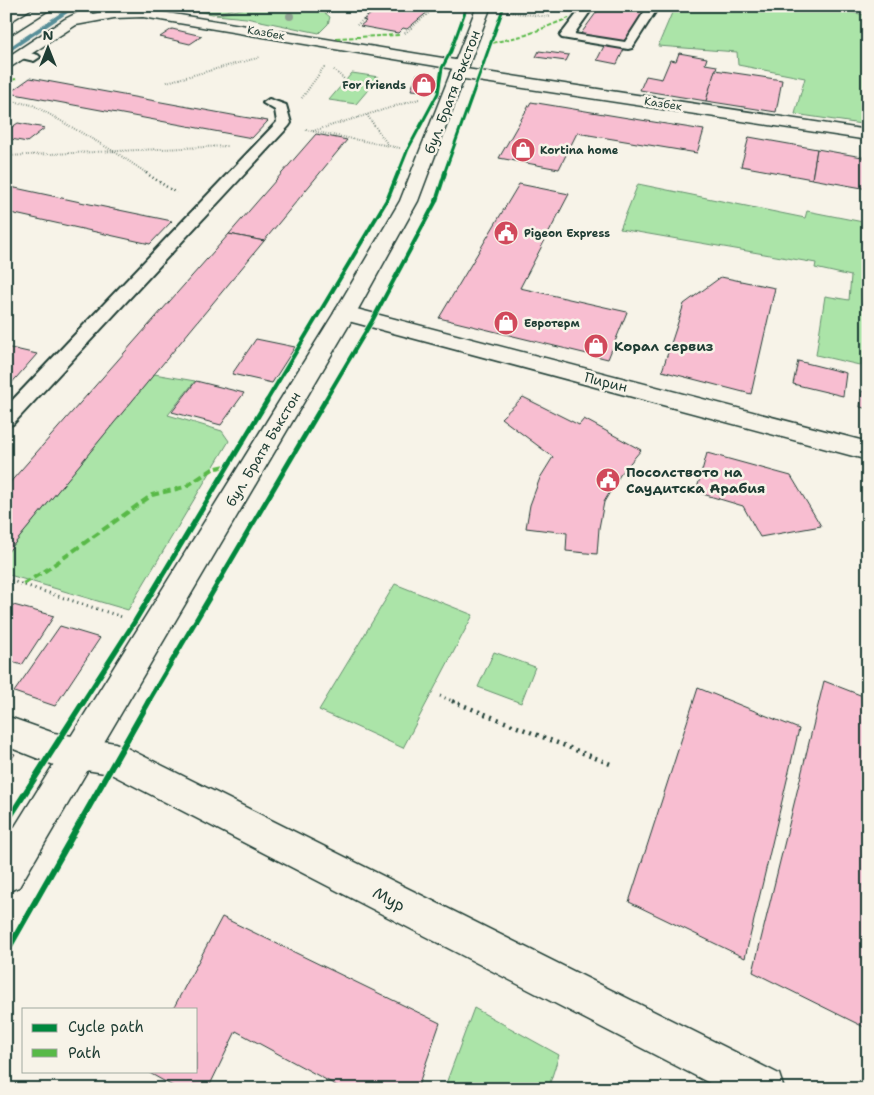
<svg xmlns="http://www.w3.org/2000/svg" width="874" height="1095" viewBox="0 0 874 1095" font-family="'Shantell Sans',sans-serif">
	<rect width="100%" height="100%" fill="#f7f3e8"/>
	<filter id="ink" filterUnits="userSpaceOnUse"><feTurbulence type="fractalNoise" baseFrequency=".02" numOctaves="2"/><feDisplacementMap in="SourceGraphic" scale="10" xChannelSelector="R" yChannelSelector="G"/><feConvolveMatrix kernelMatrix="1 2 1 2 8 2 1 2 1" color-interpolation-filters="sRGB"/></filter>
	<g filter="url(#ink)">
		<g fill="#abe4a8" stroke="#65906e">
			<path d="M169 6H246L213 14Z"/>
			<path d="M254 6H321L319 8 330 17 328 24 319 33 246 18 216 15Z"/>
			<path d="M694 6H828L868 16V125L795 114 805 78 738 65 737 52 658 46 674 8 691 11Z"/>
			<path d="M352 73 379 77 356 104 329 100Z"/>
			<path d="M638 184 805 218 807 211 868 223V367L816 355 825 296 849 300 851 276 815 268 816 263 620 229Z"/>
			<path d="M154 374 195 381 168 415 222 431 229 441 128 610 6 574V554Z"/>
			<path d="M395 584 473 615 403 748 319 710Z"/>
			<path d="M494 652 535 667 521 703 478 687Z"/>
			<path d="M474 1008 559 1055 548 1089H444Z"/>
		</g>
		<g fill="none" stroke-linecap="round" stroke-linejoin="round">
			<path fill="#568e98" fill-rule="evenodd" d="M71 6H78L6 54V49Z"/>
		</g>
		<g fill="#f8bed1" stroke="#1f3d34">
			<path d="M381 6H430L426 9 430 10 407 29 403 28 398 33 360 26 366 21 363 20Z"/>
			<path d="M601 6H647L623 43 580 35Z"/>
			<path d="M841 6H868V13Z"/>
			<path d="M172 29 202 36 190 44 160 37Z"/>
			<path d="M604 46 624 49 617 64 597 60Z"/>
			<path d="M539 51 569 55 566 61 536 57Z"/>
			<path d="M679 53 707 58 705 64 717 66 706 101 640 90 646 76 662 79 670 60 676 61Z"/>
			<path d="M715 70 782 80 776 112 706 101Z"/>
			<path d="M417 74 432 75 427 91 411 90Z"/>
			<path d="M30 78 243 117 268 121 252 138 9 93Z"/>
			<path d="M531 102 622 117 704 130 697 153 577 133 559 169 499 158Z"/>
			<path d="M18 123 45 128 27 142 6 138V131Z"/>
			<path d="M316 134 347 140 264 241 229 234Z"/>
			<path d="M749 137 817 149 812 179 741 166Z"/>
			<path d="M817 149 868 158V189L812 179Z"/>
			<path d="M519 184 569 194 520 288 627 312 608 359 439 318Z"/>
			<path d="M6 186 85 203 172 221 150 244 6 212Z"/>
			<path d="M229 234 264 241 6 554V487Z"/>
			<path d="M721 277 775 288 751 394 662 371 684 304Z"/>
			<path d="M256 339 295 347 272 383 232 374Z"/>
			<path d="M6 347 37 354 9 386 6 385Z"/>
			<path d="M798 361 846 373 843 396 793 384Z"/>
			<path d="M196 381 244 393 221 425 172 412Z"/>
			<path d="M862 391 868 393V409L860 407Z"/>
			<path d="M523 397 579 425 584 419 641 450 620 475 604 502 599 528 597 554 566 551 567 533 526 528 530 505 540 478 553 457 501 418Z"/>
			<path d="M707 453 791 476 821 526 760 537 743 506 696 492Z"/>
			<path d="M6 603 54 616 22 665 6 660Z"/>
			<path d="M60 626 100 638 55 706 14 692Z"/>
			<path d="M824 681 868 698V1029L753 972Z"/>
			<path d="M698 688 799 729 745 958 629 902Z"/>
			<path d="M6 751 15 754 6 767Z"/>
			<path d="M222 917 440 1023 417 1089H343L236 1031 208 1089H178L146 1071H196V1009H173Z"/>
		</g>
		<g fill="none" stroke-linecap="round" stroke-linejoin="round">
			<defs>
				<g id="lane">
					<path d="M583 6H594L574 34 625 42 648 6H659L632 48 628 49 562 38 560 36Z"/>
					<path d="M21 51 38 55 40 57 34 61 17 57V53Z"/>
					<path d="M269 99 286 105 291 123 289 126 13 424 6 426V407L277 122 275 110 263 103Z"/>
				</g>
				<g id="street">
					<path d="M38 6H55L6 37V26Z"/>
					<path d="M85 9 90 10 92 14 114 10 143 9 461 61 469 66 466 69 868 130V140L458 78 450 73 454 69 143 17 114 18 76 25 6 70V58L65 19Z"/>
					<path d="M345 306 868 442V460L337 318 334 313 337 308Z"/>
					<path d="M6 716 54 733 115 743 127 748 779 1074 784 1089H721L111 774 54 765 6 746Z"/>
				</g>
				<path id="secondary" d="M477 6H491L418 201 356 313 19 887 6 892V841L334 313 400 201Z"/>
			</defs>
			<use href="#lane" stroke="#1f3d34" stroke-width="4"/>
			<use href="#street" stroke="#1f3d34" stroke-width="3"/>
			<use href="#secondary" stroke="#1f3d34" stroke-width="3"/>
			<g stroke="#1f3d34" stroke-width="2" stroke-dasharray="0.5 2" stroke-linecap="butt">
				<path d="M327 6 338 12"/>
				<path d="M507 12 551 17"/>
				<path d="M357 25 380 6"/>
				<path d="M405 33 437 6"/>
				<path d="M334 70 344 79"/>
				<path d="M167 82 261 57"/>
				<path d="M302 98 324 67"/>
				<path d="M6 100 33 105 115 152 148 174"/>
				<path d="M367 115 388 145"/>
				<path d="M306 130 400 148"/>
				<path d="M313 131 419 99"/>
				<path d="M6 156 227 146"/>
			</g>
			<path stroke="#1f3d34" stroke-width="2.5" stroke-dasharray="1 3" stroke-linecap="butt" d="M146 173 176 193"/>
			<g stroke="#1f3d34" stroke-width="3" stroke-dasharray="1 4" stroke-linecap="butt">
				<path d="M6 579 122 617"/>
				<path d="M440 696 455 702"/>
			</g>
			<path stroke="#1f3d34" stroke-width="4.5" stroke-dasharray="2 5" stroke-linecap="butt" d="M452 701 613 765"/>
			<use href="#lane" fill="#f7f3e8" fill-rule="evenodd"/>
			<use href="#street" fill="#f7f3e8" fill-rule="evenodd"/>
			<use href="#secondary" fill="#f7f3e8" fill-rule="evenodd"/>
			<g stroke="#58b947" stroke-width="2" stroke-dasharray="4.5 2" stroke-linecap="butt">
				<path d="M177 9 178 6"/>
				<path d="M189 12 202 6"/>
				<path d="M336 38 400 35"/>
				<path d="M492 43 526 35 569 18"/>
				<path d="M6 81 16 79"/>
			</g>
			<path stroke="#58b947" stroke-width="4" stroke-dasharray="8 4" stroke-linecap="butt" d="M23 584 45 571 152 495 185 487 213 469 229 465"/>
			<defs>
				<g id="cycleway-far3">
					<path d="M398 174 408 149 438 93 442 68 451 51 467 6"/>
					<path d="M444 174 504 6"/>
				</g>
				<g id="cycleway-far2">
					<path d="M266 402 388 198 398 173"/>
					<path d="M324 402 372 321 436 201 445 173"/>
				</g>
				<g id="cycleway-far1">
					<path d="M83 702 135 621 267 401"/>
					<path d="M148 702 325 401"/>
				</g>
				<g id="cycleway">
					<path d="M6 823 84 701"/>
					<path d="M6 953 149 701"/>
				</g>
			</defs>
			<use href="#cycleway-far3" stroke="#f7f3e8" stroke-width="5"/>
			<use href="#cycleway-far2" stroke="#f7f3e8" stroke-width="6"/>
			<use href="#cycleway-far1" stroke="#f7f3e8" stroke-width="8"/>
			<use href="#cycleway" stroke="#f7f3e8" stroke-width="9"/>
			<use href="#cycleway-far3" stroke="#00873e" stroke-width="3"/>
			<use href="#cycleway-far2" stroke="#00873e" stroke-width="4"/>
			<use href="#cycleway-far1" stroke="#00873e" stroke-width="5"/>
			<use href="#cycleway" stroke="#00873e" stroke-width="6"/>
		</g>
		<circle fill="#90a192" cx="290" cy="16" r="4"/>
	</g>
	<defs>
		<symbol id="shop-disc" viewBox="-11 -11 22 22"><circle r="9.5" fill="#d1495b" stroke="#f7f3e8"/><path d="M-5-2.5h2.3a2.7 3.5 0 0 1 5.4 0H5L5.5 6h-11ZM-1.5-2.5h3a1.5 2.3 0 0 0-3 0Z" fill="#fff"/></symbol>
		<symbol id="civic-disc" viewBox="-11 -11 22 22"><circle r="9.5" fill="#d1495b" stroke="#f7f3e8"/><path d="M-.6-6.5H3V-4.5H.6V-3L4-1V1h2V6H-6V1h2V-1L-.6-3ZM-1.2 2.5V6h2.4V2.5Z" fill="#fff"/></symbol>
	</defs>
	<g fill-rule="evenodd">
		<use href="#shop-disc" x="410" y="71" width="28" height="28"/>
		<use href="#shop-disc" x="509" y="136" width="28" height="28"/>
		<use href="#civic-disc" x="492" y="219" width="28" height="28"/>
		<use href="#shop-disc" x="492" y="309" width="28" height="28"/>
		<use href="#shop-disc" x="582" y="332" width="28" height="28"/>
		<use href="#civic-disc" x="594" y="466" width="28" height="28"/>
	</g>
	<g text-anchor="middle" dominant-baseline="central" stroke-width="5" stroke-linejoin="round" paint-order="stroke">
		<g font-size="11" fill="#1f3d34" stroke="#f7f3e8">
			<text transform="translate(266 33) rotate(10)">Казбек</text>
			<text transform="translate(663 104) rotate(9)">Казбек</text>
		</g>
		<g font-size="11" font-weight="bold" fill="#1f3d34" stroke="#f7f3e8" text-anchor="start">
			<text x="406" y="85" text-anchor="end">For friends</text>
			<text x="540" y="150">Kortina home</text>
			<text x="524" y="233">Pigeon Express</text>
			<text x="524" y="323">Евротерм</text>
		</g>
		<g font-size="14" fill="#1f3d34" stroke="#f7f3e8">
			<text transform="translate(452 92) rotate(-69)">бул. Братя Бъкстон</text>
			<text transform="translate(606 382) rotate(14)">Пирин</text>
			<text transform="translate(263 449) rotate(-59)">бул. Братя Бъкстон</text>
		</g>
		<g font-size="14" font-weight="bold" fill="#1f3d34" stroke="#f7f3e8" text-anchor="start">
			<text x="614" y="346">Корал сервиз</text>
			<text x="626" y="472">Посолството на<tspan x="626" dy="16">Саудитска Арабия</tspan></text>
		</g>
		<g font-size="16" fill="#1f3d34" stroke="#f7f3e8">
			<text transform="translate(389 899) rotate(27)">Мур</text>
		</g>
	</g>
	<rect width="874" height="1095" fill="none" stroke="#f7f3e8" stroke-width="25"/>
	<rect x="12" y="12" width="849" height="1070" fill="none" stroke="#1f3d34" stroke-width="2" filter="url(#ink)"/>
	<rect x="22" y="1008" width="175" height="65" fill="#f7f3e8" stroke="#a1aaa0"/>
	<rect x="32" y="1024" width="25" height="8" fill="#00873e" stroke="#a1aaa0"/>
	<text x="68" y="1032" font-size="15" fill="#1f3d34">Cycle path</text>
	<rect x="32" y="1049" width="25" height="8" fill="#58b947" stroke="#a1aaa0"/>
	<text x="68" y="1058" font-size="15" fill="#1f3d34">Path</text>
	<g transform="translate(48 48)" stroke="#f7f3e8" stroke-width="4" paint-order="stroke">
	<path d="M0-4L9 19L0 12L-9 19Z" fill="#1f3d34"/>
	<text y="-8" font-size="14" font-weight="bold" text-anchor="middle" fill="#1f3d34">N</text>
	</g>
</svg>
